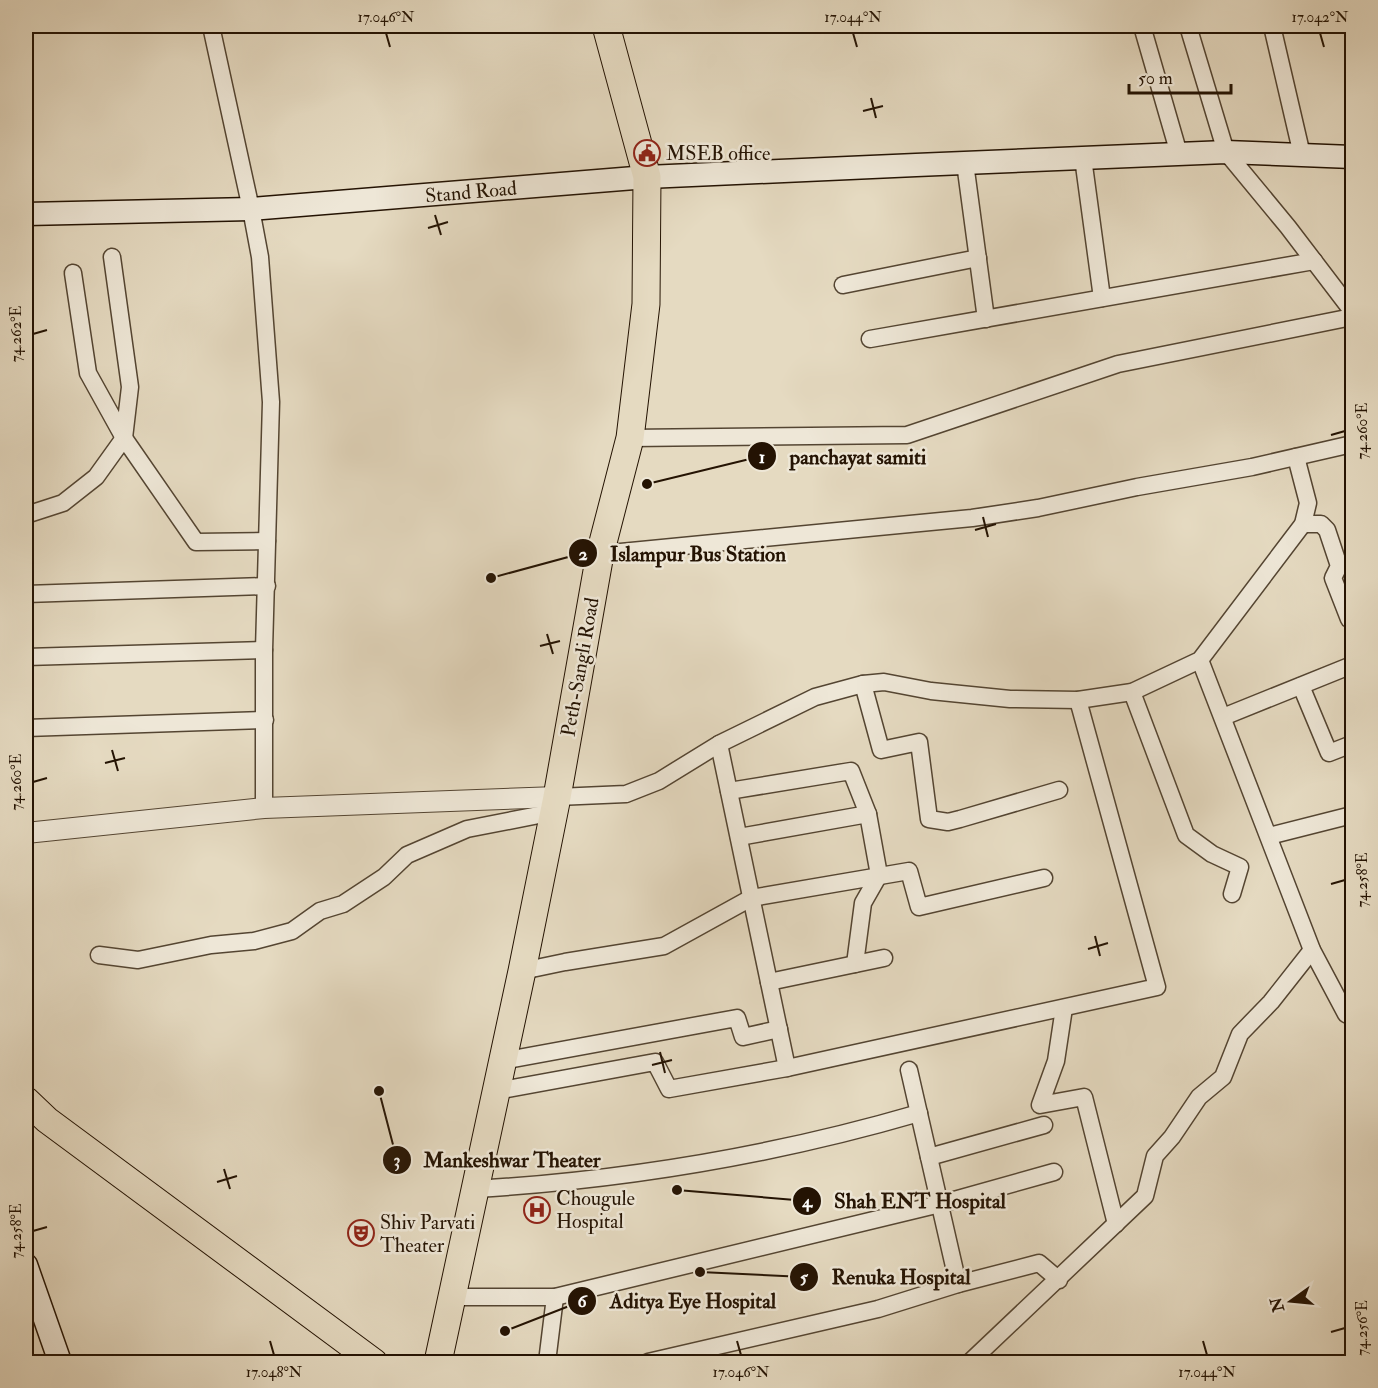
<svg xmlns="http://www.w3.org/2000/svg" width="1378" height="1388" viewBox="0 0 1378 1388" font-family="'IM FELL Double Pica',serif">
	<rect width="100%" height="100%" fill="#e5dac1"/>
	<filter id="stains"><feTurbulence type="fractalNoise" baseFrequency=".00333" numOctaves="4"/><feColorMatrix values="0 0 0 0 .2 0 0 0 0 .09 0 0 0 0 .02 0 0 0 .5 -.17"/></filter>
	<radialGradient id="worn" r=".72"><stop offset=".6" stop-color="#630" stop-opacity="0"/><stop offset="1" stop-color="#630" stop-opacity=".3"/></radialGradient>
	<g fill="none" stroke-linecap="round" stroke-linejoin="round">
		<defs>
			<g id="minor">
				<path d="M211 26 251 209 260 257 271 402 264 650V808"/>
				<path d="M1142 26 1179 154"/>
				<path d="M1188 26 1226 152 1288 227 1352 311"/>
				<path d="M1272 26 1302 155"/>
				<path d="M1083 158 1102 298"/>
				<path d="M965 163 986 319"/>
				<path d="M112 257 130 387 124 438"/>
				<path d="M73 273 88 373 124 438"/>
				<path d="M843 285 978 258"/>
				<path d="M870 339 1314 261"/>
				<path d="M630 438 907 435 1118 364 1352 317"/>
				<path d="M26 515 63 503 96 477 124 438 196 542 267 541"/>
				<path d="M1303 524H1321L1327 530 1339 566 1333 578 1349 619 1352 618"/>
				<path d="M600 554 972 518 1038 508 1137 487 1252 467 1352 444"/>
				<path d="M26 594 267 586"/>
				<path d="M26 657 264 650"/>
				<path d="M1200 660 1312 950 1346 1014 1352 1017"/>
				<path d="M863 684 881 750 919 742 929 819 948 822 960 819 1059 790"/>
				<path d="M1301 686 1329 753 1352 744"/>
				<path d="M1132 692 1186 835 1212 854 1240 867 1232 894"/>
				<path d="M1223 717 1352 665"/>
				<path d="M26 728 265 720"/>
				<path d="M719 744 787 1068"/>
				<path d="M729 791 851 771 868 814 879 875 863 903 855 964"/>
				<path d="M557 797 626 794 659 781 719 744 815 697 863 684 884 682 931 691 1010 699 1078 700 1132 692 1200 660 1303 524 1308 503 1296 457"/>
				<path d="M1269 836 1352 815"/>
				<path d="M739 837 868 814"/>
				<path d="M99 955 138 960 211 945 254 941 292 931 320 911 343 904 384 877 407 855 467 829 554 812"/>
				<path d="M522 971 565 962 664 946 751 898 909 871 919 907 1044 878"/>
				<path d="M769 982 884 958"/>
				<path d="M1064 1008 1056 1061 1040 1105 1084 1097 1116 1224"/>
				<path d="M502 1061 737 1018 743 1037 779 1029"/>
				<path d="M909 1070 958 1284"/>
				<path d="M496 1091 655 1062 669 1089 787 1068 1157 987 1078 700"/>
				<path d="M929 1157 1044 1125"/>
				<path d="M475 1189C625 1180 775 1155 919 1113"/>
				<path d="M452 1297H555L940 1204 1054 1172"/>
				<path d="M547 1362 555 1297"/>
				<path d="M648 1362 878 1309 958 1284 1039 1263 1059 1280"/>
				<path d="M970 1362 1145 1196 1155 1156 1172 1137 1199 1097 1223 1077 1240 1034 1271 1002 1312 950"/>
			</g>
			<path id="tertiary" d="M26 833 264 808 557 797"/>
			<g id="secondary">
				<path d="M26 214 251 209 647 177 916 165 1226 152 1352 157"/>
				<path d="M26 1265 60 1362"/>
			</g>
			<path id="primary" d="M26 1100 47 1120 374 1362"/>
			<path id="trunk" d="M438 1362 522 971 557 797 600 554 630 438 646 304 647 177 606 26"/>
		</defs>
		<use href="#minor" stroke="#544532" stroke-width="19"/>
		<use href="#tertiary" stroke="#544532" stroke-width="22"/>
		<use href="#secondary" stroke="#241303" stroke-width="25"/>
		<use href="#primary" stroke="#241303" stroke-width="28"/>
		<use href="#trunk" stroke="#241303" stroke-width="29"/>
		<use href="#minor" stroke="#eee7d7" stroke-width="16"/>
		<use href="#tertiary" stroke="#eee7d7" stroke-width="20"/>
		<use href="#secondary" stroke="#eee7d7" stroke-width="22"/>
		<use href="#primary" stroke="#e5dac1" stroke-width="26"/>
		<use href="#trunk" stroke="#e5dac1" stroke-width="27"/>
	</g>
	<path fill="none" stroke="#241303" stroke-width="2" d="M386 33 390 47M853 33 857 47M1320 33 1324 47M871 98 876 118M863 111 883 106M435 215 441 235M428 228 448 222M33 334 47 330M1331 435 1345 431M983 517 988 537M975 530 996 524M547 634 553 654M540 646 560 641M112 750 118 771M105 763 125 758M33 782 47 778M1331 884 1345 880M1095 936 1100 956M1088 949 1108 943M660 1052 665 1073M652 1065 672 1060M224 1169 230 1189M217 1182 237 1176M33 1231 47 1227M1331 1332 1345 1328M270 1341 274 1355M737 1341 741 1355M1203 1341 1207 1355"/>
	<defs>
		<symbol id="civic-ring" viewBox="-11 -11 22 22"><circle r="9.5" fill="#eee7d7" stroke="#8f2418" stroke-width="1.5"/><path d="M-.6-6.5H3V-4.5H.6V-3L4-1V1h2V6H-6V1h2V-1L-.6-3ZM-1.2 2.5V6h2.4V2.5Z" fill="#8f2418"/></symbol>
		<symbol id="hospital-ring" viewBox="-11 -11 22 22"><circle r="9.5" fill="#eee7d7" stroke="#8f2418" stroke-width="1.5"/><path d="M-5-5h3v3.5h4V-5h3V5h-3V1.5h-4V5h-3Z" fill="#8f2418"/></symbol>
		<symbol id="theatre-ring" viewBox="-11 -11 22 22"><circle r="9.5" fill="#eee7d7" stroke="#8f2418" stroke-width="1.5"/><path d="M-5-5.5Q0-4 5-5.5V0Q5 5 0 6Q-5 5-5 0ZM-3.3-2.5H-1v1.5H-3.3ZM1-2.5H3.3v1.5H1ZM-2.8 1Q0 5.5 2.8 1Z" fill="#8f2418"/></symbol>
	</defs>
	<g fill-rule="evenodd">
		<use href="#civic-ring" x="632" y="138" width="30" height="30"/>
		<use href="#hospital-ring" x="522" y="1195" width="30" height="30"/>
		<use href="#theatre-ring" x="346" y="1218" width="30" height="30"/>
	</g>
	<g text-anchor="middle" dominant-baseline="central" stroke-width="5" stroke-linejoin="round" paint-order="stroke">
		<g font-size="20" fill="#241303" stroke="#eee7d7" text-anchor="start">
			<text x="666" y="153">MSEB office</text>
			<text x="556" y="1198">Chougule<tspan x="556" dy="23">Hospital</tspan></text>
			<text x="380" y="1222">Shiv Parvati<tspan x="380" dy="23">Theater</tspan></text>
		</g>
		<g font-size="20" fill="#241303" stroke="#eee7d7">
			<text transform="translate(471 192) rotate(-5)">Stand Road</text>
			<text transform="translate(580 667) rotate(-80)">Peth-Sangli Road</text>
		</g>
	</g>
	<path fill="none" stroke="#241303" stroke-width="2" d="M647 484L762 456M491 578L583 553M379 1091L397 1160M677 1190L807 1201M700 1272L804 1277M505 1331L582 1301"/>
	<g fill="#241303" stroke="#eee7d7" stroke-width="2">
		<circle cx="647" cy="484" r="6"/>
		<circle cx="491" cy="578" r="6"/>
		<circle cx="379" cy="1091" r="6"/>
		<circle cx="677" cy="1190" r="6"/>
		<circle cx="700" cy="1272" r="6"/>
		<circle cx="505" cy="1331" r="6"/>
		<circle cx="762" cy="456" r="15"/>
		<circle cx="583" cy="553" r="15"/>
		<circle cx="397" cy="1160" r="15"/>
		<circle cx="807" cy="1201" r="15"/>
		<circle cx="804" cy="1277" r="15"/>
		<circle cx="582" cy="1301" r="15"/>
	</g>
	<g font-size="18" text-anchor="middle" font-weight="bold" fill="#fff">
		<text x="762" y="463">1</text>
		<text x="583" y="560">2</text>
		<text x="397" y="1166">3</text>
		<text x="807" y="1207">4</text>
		<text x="804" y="1283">5</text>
		<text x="582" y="1307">6</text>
	</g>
	<g font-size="21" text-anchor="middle" font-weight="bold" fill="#241303" stroke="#eee7d7" stroke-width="5" stroke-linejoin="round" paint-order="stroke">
		<text x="858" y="464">panchayat samiti</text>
		<text x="698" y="561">Islampur Bus Station</text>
		<text x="512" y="1167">Mankeshwar Theater</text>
		<text x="920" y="1208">Shah ENT Hospital</text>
		<text x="901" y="1284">Renuka Hospital</text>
		<text x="693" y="1308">Aditya Eye Hospital</text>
	</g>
	<rect width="1378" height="1388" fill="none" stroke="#e5dac1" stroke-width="66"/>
	<g transform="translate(1291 1301) rotate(255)" stroke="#eee7d7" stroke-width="4.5" paint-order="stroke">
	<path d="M0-4.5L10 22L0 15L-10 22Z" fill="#241303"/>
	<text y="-9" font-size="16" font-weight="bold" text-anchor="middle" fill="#241303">N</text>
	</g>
	<path d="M1129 84v9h102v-9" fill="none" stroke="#241303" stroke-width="3"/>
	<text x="1138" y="84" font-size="18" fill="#241303" stroke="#eee7d7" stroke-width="4.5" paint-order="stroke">50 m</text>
	<rect x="33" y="33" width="1312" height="1322" fill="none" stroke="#241303" stroke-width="2"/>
	<g font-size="15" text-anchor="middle" fill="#241303">
		<text x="386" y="22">17.046°N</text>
		<text x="853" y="22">17.044°N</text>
		<text x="1320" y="22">17.042°N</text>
		<text transform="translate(16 334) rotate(-90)" y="5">74.262°E</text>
		<text transform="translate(1362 431) rotate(-90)" y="5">74.260°E</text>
		<text transform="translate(16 782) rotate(-90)" y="5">74.260°E</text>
		<text transform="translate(1362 880) rotate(-90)" y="5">74.258°E</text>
		<text transform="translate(16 1231) rotate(-90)" y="5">74.258°E</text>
		<text transform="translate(1362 1328) rotate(-90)" y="5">74.256°E</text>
		<text x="274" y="1377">17.048°N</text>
		<text x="741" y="1377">17.046°N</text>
		<text x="1207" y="1377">17.044°N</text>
	</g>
	<rect width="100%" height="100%" filter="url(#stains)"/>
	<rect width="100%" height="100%" fill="url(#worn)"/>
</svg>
